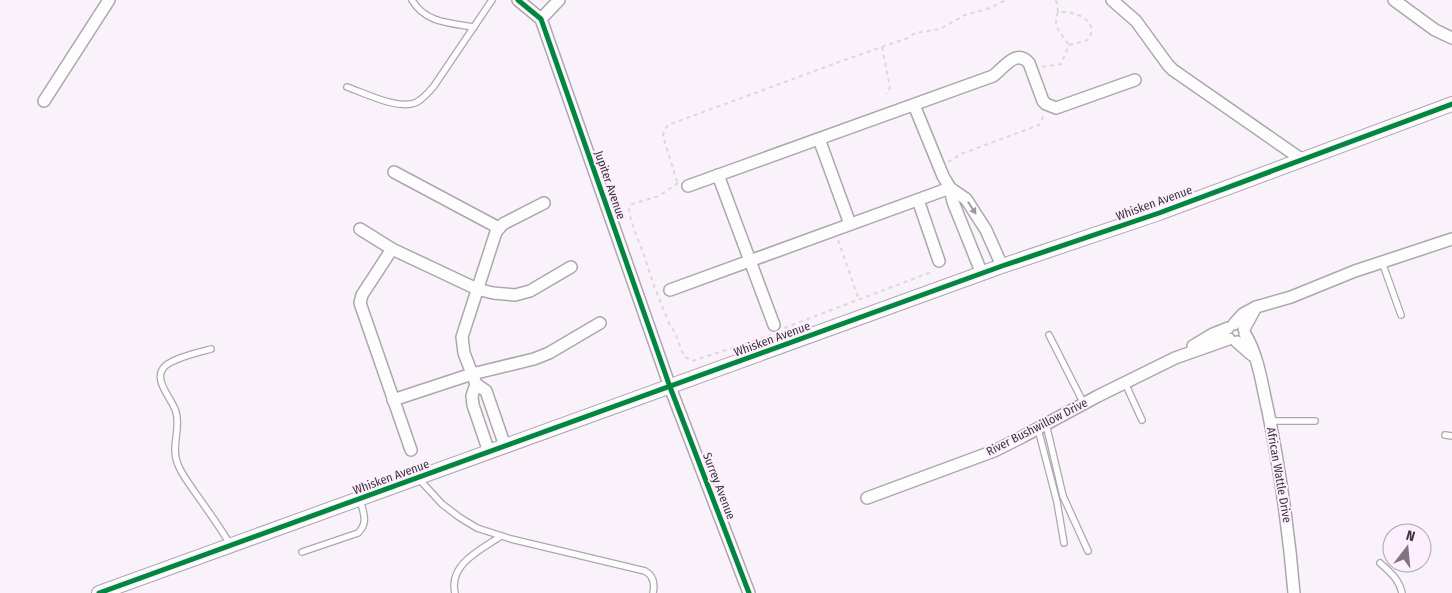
<svg xmlns="http://www.w3.org/2000/svg" width="1452" height="593" viewBox="0 0 1452 593" font-family="'Fira Sans Condensed',sans-serif">
	<rect width="100%" height="100%" fill="#faf2fa"/>
	<g fill="none" stroke-linecap="round" stroke-linejoin="round">
		<defs>
			<g id="service">
				<path d="M412 0C425 23 450 23 474 27"/>
				<path d="M347 87C365 93 399 111 417 102 424 98 429 92 434 86L492 0"/>
				<path d="M1382 262 1401 315"/>
				<path d="M1049 335 1084 404"/>
				<path d="M211 349C200 352 167 359 162 370 155 383 173 400 176 412 181 428 171 446 177 462 180 472 188 482 194 491 207 509 220 527 231 546"/>
				<path d="M1125 383 1142 420"/>
				<path d="M1270 421H1315"/>
				<path d="M1046 424 1063 496 1088 551"/>
				<path d="M1038 429 1057 502 1064 543"/>
				<path d="M1445 435 1452 436"/>
				<path d="M419 479 442 504 459 517 477 528 511 539 645 571C654 576 655 584 653 593"/>
				<path d="M302 552 358 533C369 522 363 513 360 499"/>
				<path d="M1380 563C1390 572 1399 579 1402 593"/>
				<path d="M455 593C448 564 482 549 501 536"/>
			</g>
			<g id="minor">
				<path d="M518 0 541 19 670 387 749 593"/>
				<path d="M1112 0 1136 21 1168 65 1173 70 1301 159"/>
				<path d="M1394 0 1435 30 1452 38"/>
				<path d="M541 19 559 0"/>
				<path d="M44 101 109 0"/>
				<path d="M914 105 943 176 950 188 953 202 982 274"/>
				<path d="M819 139 850 224"/>
				<path d="M394 172 499 228"/>
				<path d="M718 175 774 325"/>
				<path d="M688 186 993 76C1004 68 1016 48 1029 63L1043 101 1046 104 1056 108 1135 80"/>
				<path d="M950 188 966 199 986 230 1002 266"/>
				<path d="M918 200 939 261"/>
				<path d="M360 229 392 249 477 289 493 293 515 295 530 291 571 267"/>
				<path d="M392 249 362 295 360 303 411 450"/>
				<path d="M670 290 950 188"/>
				<path d="M1234 324 1243 314 1256 307 1291 297 1355 271 1452 239"/>
				<path d="M1244 329 1256 307"/>
				<path d="M1245 334C1259 357 1262 386 1268 411 1280 471 1289 532 1294 593"/>
				<path d="M1237 342 1252 355"/>
				<path d="M1193 346 1213 334 1228 328"/>
				<path d="M476 384 472 396 473 405 489 452"/>
				<path d="M393 400 472 374 534 359 549 353 600 323"/>
				<path d="M505 446 486 391 476 384 464 353 462 337 496 232 503 224 544 203"/>
				<path d="M867 498 994 451 1022 437 1098 396 1175 358 1229 339"/>
			</g>
			<path id="tertiary" d="M99 593 1002 266 1159 213 1452 104"/>
		</defs>
		<use href="#service" stroke="#aca7ad" stroke-width="8"/>
		<use href="#minor" stroke="#aca7ad" stroke-width="14"/>
		<use href="#tertiary" stroke="#aca7ad" stroke-width="16"/>
		<g stroke="#dbd8db" stroke-width="2" stroke-dasharray="4 4" stroke-linecap="butt">
			<path d="M1058 12C1052 27 1061 33 1069 45"/>
			<path d="M882 47 890 88 886 94"/>
			<path d="M1042 67 1061 64 1069 45 1088 40C1101 21 1074 10 1058 12L1057 2 1054 0"/>
			<path d="M948 162 961 154 1039 125 1044 115"/>
			<path d="M677 182 663 136 664 131 668 125 850 58 908 38 915 33 940 29 965 15 987 9 1006 0"/>
			<path d="M678 183 659 196 632 204 629 209 630 216 635 232 645 258 654 286 669 323 675 333 684 356 692 361 771 335"/>
			<path d="M838 240 859 300"/>
			<path d="M784 328 934 271"/>
		</g>
		<use href="#service" stroke="#fefdfe" stroke-width="5.5"/>
		<use href="#minor" stroke="#fefdfe" stroke-width="11"/>
		<use href="#tertiary" stroke="#fefdfe" stroke-width="14"/>
		<defs>
			<g id="cycleway">
				<path d="M518 0 541 19 670 387 749 593"/>
				<path d="M99 593 1002 266 1159 213 1452 104"/>
			</g>
		</defs>
		<use href="#cycleway" stroke="#fdeffe" stroke-width="8"/>
		<use href="#cycleway" stroke="#00873e" stroke-width="5"/>
	</g>
	<defs><path id="oneway-solid" d="M-6-.8H1V-3.2L6.5 0L1 3.2V.8H-6Z" transform="scale(1.25)"/></defs>
	<use fill="#9c999c" href="#oneway-solid" transform="translate(972 208) rotate(57)"/>
	<g text-anchor="middle" dominant-baseline="central" stroke-width="4" stroke-linejoin="round" paint-order="stroke">
		<g font-size="12" fill="#3b353b" stroke="#fdeffe">
			<text transform="translate(610 185) rotate(71)">Jupiter Avenue</text>
			<text transform="translate(1154 203) rotate(-20)">Whisken Avenue</text>
			<text transform="translate(772 339) rotate(-20)">Whisken Avenue</text>
			<text transform="translate(1037 427) rotate(-27)">River Bushwillow Drive</text>
			<text transform="translate(1279 475) rotate(80)">African Wattle Drive</text>
			<text transform="translate(391 477) rotate(-20)">Whisken Avenue</text>
			<text transform="translate(719 486) rotate(69)">Surrey Avenue</text>
		</g>
	</g>
	<g transform="translate(1407 548) rotate(16)"><circle r="24" fill="#fdeffe" stroke="#afa5b0"/>
	<path d="M0-4L9 19L0 12L-9 19Z" fill="#7e777e"/>
	<text y="-8" font-size="14" font-weight="bold" text-anchor="middle" fill="#3b353b">N</text>
	</g>
</svg>
